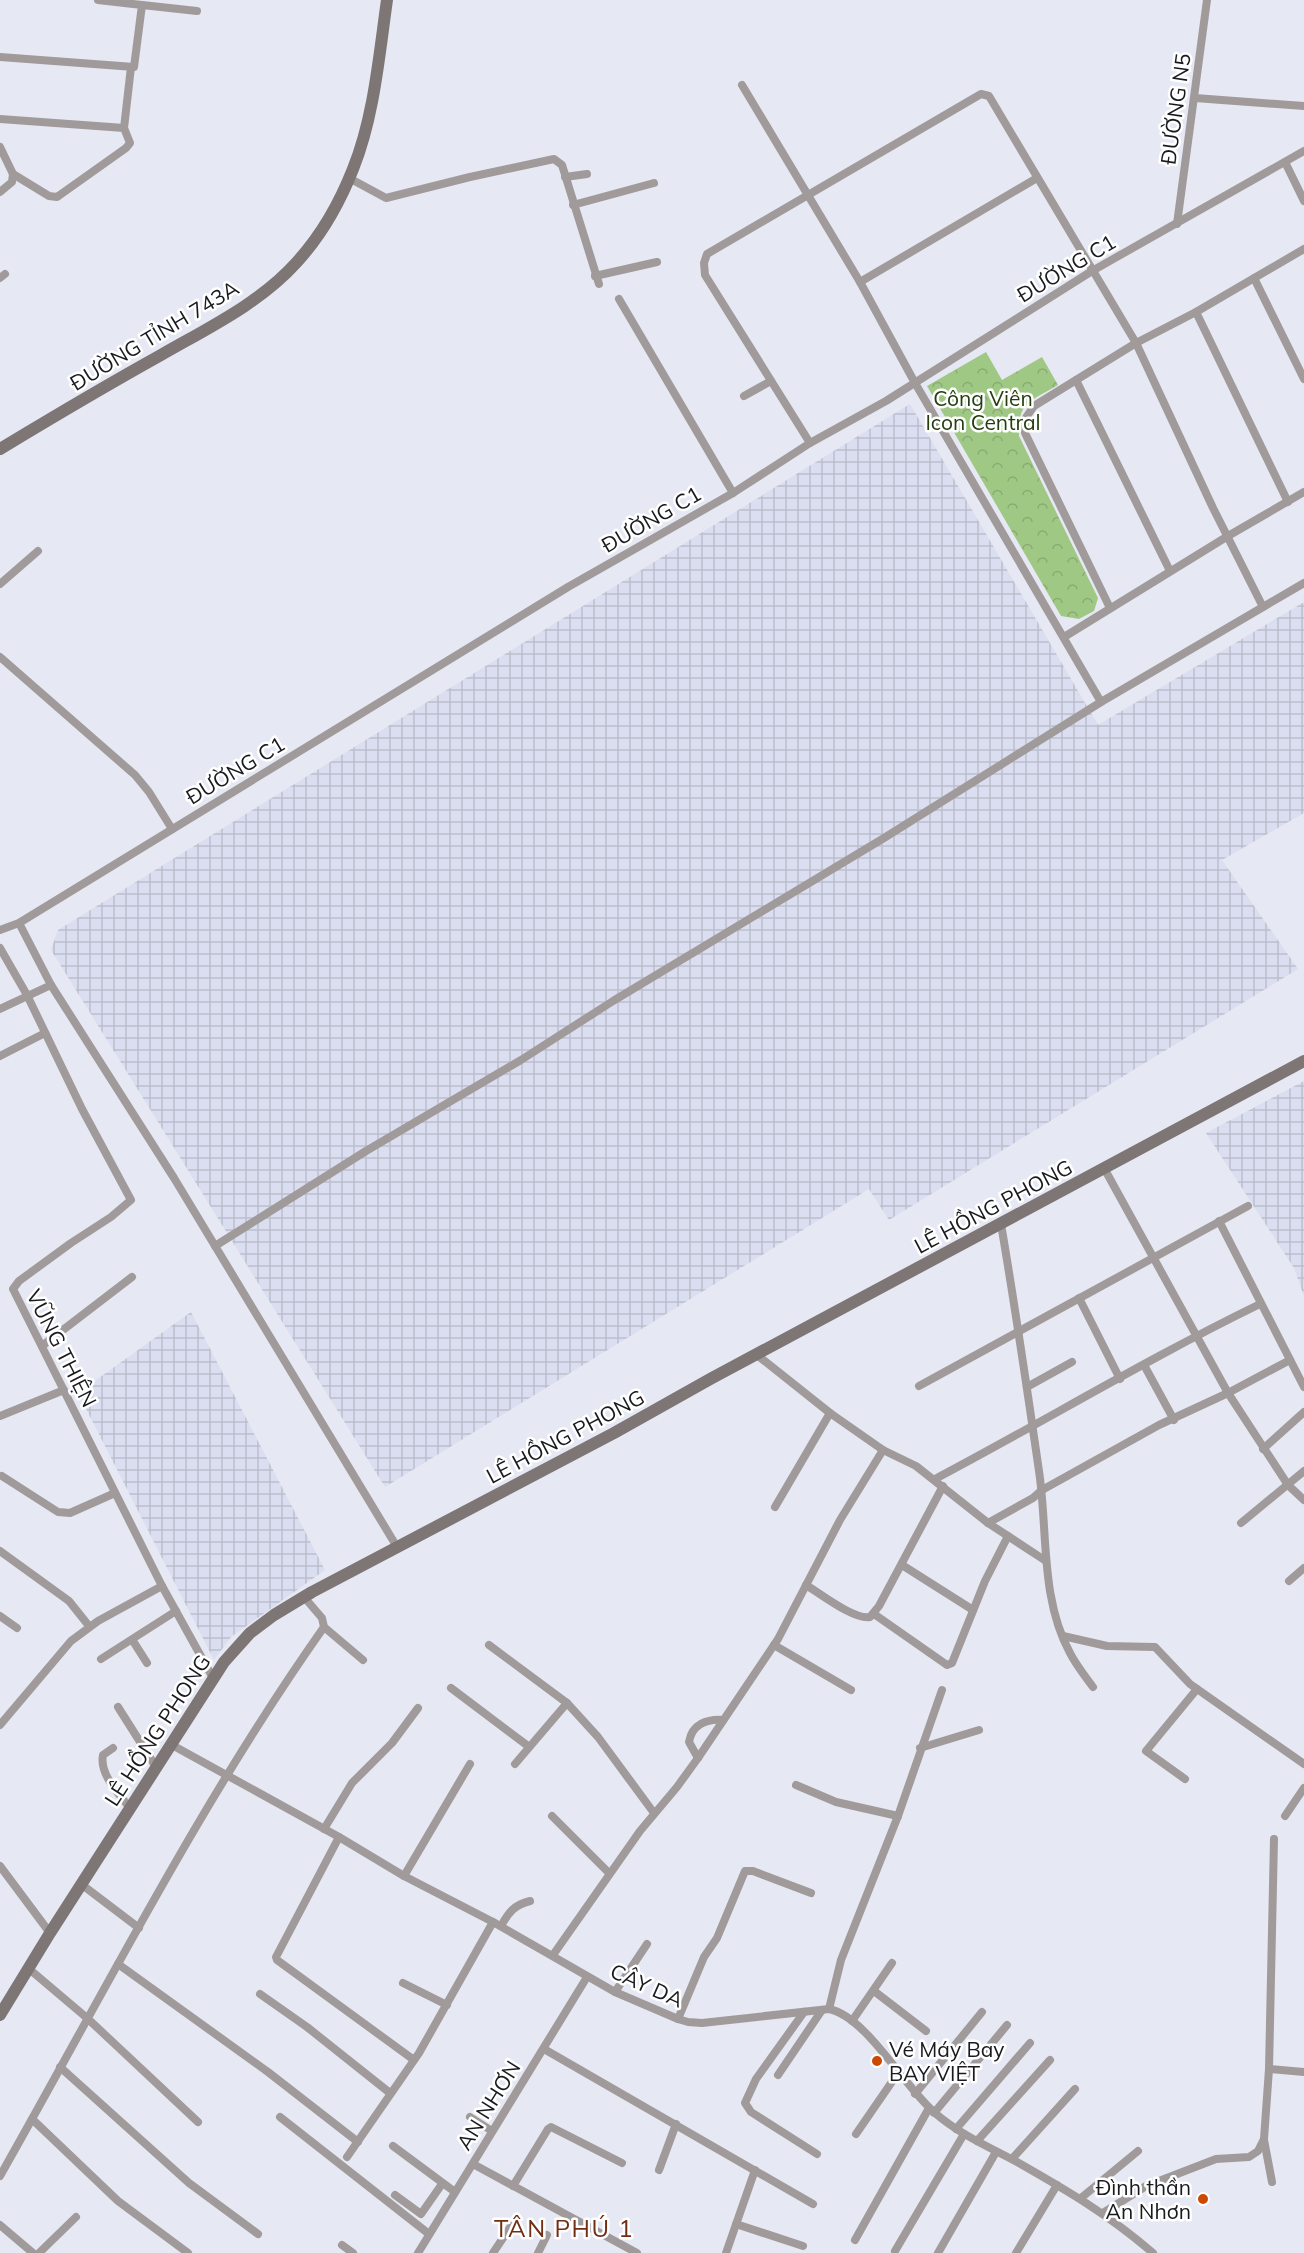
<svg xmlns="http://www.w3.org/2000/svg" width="1304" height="2253" viewBox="0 0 1304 2253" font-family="Mulish,sans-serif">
	<defs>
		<pattern id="industrial-grid" width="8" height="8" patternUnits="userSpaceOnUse" patternTransform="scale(1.5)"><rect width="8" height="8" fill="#dbdef0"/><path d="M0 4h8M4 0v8" fill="none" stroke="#bbbecd"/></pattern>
		<pattern id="forest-crowns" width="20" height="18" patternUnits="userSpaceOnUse" patternTransform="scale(1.5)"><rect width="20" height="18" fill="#a0c885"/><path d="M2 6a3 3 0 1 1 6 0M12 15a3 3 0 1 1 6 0" fill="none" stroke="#89ab72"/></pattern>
	</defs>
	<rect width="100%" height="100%" fill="#e6e8f3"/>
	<g fill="url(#industrial-grid)">
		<path d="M910 404 1098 725 1304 602V813L1222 860 1298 969 889 1220 869 1189 385 1487 51 950 58 930Z"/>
		<path d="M1304 1081V1296L1294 1268 1206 1133Z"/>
		<path d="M191 1312 325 1570 231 1637 214 1660 78 1393Z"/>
	</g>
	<path fill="url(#forest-crowns)" d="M986 352 1002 380 1042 357 1058 385C1032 401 1017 401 1019 436L1098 598 1094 611 1079 619 1061 616 927 386Z"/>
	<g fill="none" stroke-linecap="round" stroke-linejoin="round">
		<g stroke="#a09b9a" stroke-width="8">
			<path d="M142 5 197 11"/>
			<path d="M0 57 134 67 142 5 98 0"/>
			<path d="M742 85 860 282 915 383 1101 702"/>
			<path d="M1195 98 1304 106"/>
			<path d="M0 119 124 128 130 143 126 148 57 197 49 196 13 174 0 147"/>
			<path d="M124 128 131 67"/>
			<path d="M1285 162 1304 201"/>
			<path d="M565 177 587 174"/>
			<path d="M349 178 386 198 470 177 554 159 562 165 599 284"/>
			<path d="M0 192 12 182 13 174"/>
			<path d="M573 205 654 183"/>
			<path d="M1177 224 1207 0"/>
			<path d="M595 276 657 262"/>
			<path d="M0 278 5 274"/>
			<path d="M1254 278 1304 379"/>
			<path d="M860 282 1037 178"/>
			<path d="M619 299 733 493"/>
			<path d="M1196 312 1288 502"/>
			<path d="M1076 380 1170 571"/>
			<path d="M744 396 771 381"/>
			<path d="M810 443 705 275 704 263 707 254 981 94 989 96 1136 343 1196 312 1304 249"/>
			<path d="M0 584 38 551"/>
			<path d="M1110 608 1025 433V419L1034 406 1136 343 1213 508 1263 607"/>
			<path d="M1064 637 1228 536 1304 492"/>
			<path d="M0 657 135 775 149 792 172 829"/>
			<path d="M19 923 51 985 174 1178 397 1547"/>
			<path d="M0 930 19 923 568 587 733 493 810 443 886 401 1092 271 1304 151"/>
			<path d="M0 948 27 995 82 1109 131 1200 111 1217 71 1243 19 1281 13 1289 162 1586 213 1678"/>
			<path d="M0 1009 51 985"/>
			<path d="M0 1056 45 1033"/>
			<path d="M1104 1168 1228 1393 1288 1485 1304 1500"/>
			<path d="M1219 1221 1304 1387"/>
			<path d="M1001 1224C1015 1306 1027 1388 1039 1471 1048 1531 1040 1598 1070 1653 1076 1665 1085 1676 1093 1687"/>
			<path d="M215 1246 366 1151 521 1060 613 1001 884 838 1101 702 1304 583"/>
			<path d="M1079 1298 1120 1379"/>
			<path d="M42 1346 132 1277"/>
			<path d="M757 1355 830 1413 883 1450 916 1466 988 1523 1046 1561"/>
			<path d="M1144 1365 1174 1420"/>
			<path d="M919 1386 1248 1206"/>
			<path d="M1027 1387 1072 1362"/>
			<path d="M0 1416 64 1390"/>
			<path d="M1263 1449 1304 1412"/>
			<path d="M2 1476 58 1512 70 1513 115 1493"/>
			<path d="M935 1479C1043 1422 1149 1358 1260 1304"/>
			<path d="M775 1507 830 1413"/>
			<path d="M988 1523 1033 1498 1042 1490 1159 1425 1228 1393 1290 1360"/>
			<path d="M1241 1523 1304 1471"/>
			<path d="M0 1551 69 1601 89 1626"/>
			<path d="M902 1565 973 1610"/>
			<path d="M1289 1581 1304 1568"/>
			<path d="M806 1585C821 1594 854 1620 870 1617L879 1606 943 1486"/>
			<path d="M304 1597 322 1618 324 1627 363 1660"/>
			<path d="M874 1614 947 1665 952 1663 985 1581 1008 1536"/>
			<path d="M0 1616 17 1628"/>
			<path d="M1063 1636 1107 1646 1155 1647 1190 1684 1304 1764"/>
			<path d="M133 1641 147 1663"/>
			<path d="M489 1645 567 1703"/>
			<path d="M774 1645 851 1690"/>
			<path d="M101 1659 176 1611"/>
			<path d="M451 1688 528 1746"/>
			<path d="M118 1707 156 1767"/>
			<path d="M0 1725 71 1641 98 1621 162 1586"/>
			<path d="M172 1745 339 1837 404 1876 493 1922 615 1992 678 2019 688 2022 702 2023 829 2009C867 2017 904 2087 935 2113 959 2134 989 2147 1017 2162 1068 2191 1109 2215 1153 2253"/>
			<path d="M113 1748 103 1755C99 1774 119 1794 130 1808"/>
			<path d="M920 1748 979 1730"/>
			<path d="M698 1758 689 1742C692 1724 707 1719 723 1720"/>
			<path d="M515 1764 567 1703 598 1737 654 1813"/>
			<path d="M1185 1779 1146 1751 1197 1689"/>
			<path d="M796 1785 836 1802 898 1816"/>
			<path d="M552 1816 609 1873"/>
			<path d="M1285 1816 1304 1788"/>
			<path d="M324 1829 352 1783 392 1743 418 1708"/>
			<path d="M339 1837 276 1957 277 1960 414 2060"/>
			<path d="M0 1866 50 1933"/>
			<path d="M404 1876 470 1764"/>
			<path d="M81 1884 139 1928"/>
			<path d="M501 1926C509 1912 514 1905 530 1901"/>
			<path d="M553 1955 640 1831 677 1787 698 1758 778 1639 840 1520 883 1450"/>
			<path d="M118 1964 268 2072 358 2142"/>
			<path d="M28 1968 87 2018 198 2122"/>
			<path d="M403 1983 447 2005"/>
			<path d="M874 1991 926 2031"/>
			<path d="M615 1992 647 1944"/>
			<path d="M260 1994 307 2027 390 2093"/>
			<path d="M829 2009 841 1960 898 1816 942 1690"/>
			<path d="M804 2012 756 2079 745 2103 751 2112 817 2154"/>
			<path d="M678 2019 704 1957 717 1938 745 1871H753L811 1893"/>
			<path d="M852 2021 892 1963"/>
			<path d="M544 2049 813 2204"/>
			<path d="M60 2067 189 2183 258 2234"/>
			<path d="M1269 2069 1304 2072"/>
			<path d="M778 2075 822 2010"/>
			<path d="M915 2094 982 2012"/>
			<path d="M934 2113 1007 2025"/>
			<path d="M280 2117 429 2234"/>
			<path d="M470 2117 492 2131"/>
			<path d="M32 2119 118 2201 188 2253"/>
			<path d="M956 2129 1030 2043"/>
			<path d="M856 2134 898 2073"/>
			<path d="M1264 2140 1272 2182"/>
			<path d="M977 2141 1050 2060"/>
			<path d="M393 2146 455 2192"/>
			<path d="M347 2157 419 2053 493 1922"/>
			<path d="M1012 2159 1075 2089"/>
			<path d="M473 2164 637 2253"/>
			<path d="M659 2170 676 2124"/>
			<path d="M0 2176C105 1991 201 1801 324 1627"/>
			<path d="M513 2186 548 2129 551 2127 622 2163"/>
			<path d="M395 2195 421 2214 442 2184"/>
			<path d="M1081 2198 1138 2151"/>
			<path d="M1103 2213 1146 2186 1216 2159 1249 2157 1258 2151 1264 2139 1269 2069 1274 1839"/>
			<path d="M736 2224 803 2246"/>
			<path d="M0 2225 33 2253"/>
			<path d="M855 2240 929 2108"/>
			<path d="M342 2245 353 2253"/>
			<path d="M895 2251 964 2134"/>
			<path d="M39 2253 76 2217"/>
			<path d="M418 2253 587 1977"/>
			<path d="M493 2253 511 2226"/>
			<path d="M538 2253 547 2235"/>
			<path d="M726 2253 755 2170"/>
			<path d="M938 2253 996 2152"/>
			<path d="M1016 2253 1057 2185"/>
		</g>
		<g stroke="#7d7674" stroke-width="12">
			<path d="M0 449C53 417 107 385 161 355 208 328 260 303 296 263 320 237 340 202 353 169 374 117 379 56 387 0"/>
			<path d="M0 2015 50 1933 224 1662 250 1633 274 1615 312 1592 614 1433 712 1378 1304 1061"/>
		</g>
	</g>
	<g fill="#cd4802" stroke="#fff" stroke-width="2">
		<circle cx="877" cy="2061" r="6"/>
		<circle cx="1203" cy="2199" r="6"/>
	</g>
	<g text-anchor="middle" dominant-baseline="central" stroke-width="5" stroke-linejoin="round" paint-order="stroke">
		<g font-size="21" fill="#191a1e" stroke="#fff">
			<text transform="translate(1175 109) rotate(-82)">ĐƯỜNG N5</text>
			<text transform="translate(1066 268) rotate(-31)">ĐƯỜNG C1</text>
			<text transform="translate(154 335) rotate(-31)">ĐƯỜNG TỈNH 743A</text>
			<text transform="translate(651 519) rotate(-30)">ĐƯỜNG C1</text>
			<text transform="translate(235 770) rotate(-31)">ĐƯỜNG C1</text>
			<text transform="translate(993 1206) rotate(-28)">LÊ HỒNG PHONG</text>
			<text transform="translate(62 1348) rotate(63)">VŨNG THIỆN</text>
			<text transform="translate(565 1436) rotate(-28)">LÊ HỒNG PHONG</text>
			<text transform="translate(157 1730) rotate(-57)">LÊ HỒNG PHONG</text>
			<text transform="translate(647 1985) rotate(24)">CÂY DA</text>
			<text transform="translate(488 2105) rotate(-58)">AN NHƠN</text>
		</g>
		<g font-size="21" fill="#243e0e" stroke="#fff">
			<text x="983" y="398">Công Viên<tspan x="983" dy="24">Icon Central</tspan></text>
		</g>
		<g font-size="21" fill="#191a1e" stroke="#fff" text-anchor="start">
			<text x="889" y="2049">Vé Máy Bay<tspan x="889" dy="24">BAY VIỆT</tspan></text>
			<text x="1191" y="2187" text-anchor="end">Đình thần<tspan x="1191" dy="24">An Nhơn</tspan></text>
		</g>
		<g font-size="24" letter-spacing="1.5" fill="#702e15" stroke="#fff">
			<text x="564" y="2228">TÂN PHÚ 1</text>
		</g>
	</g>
</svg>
